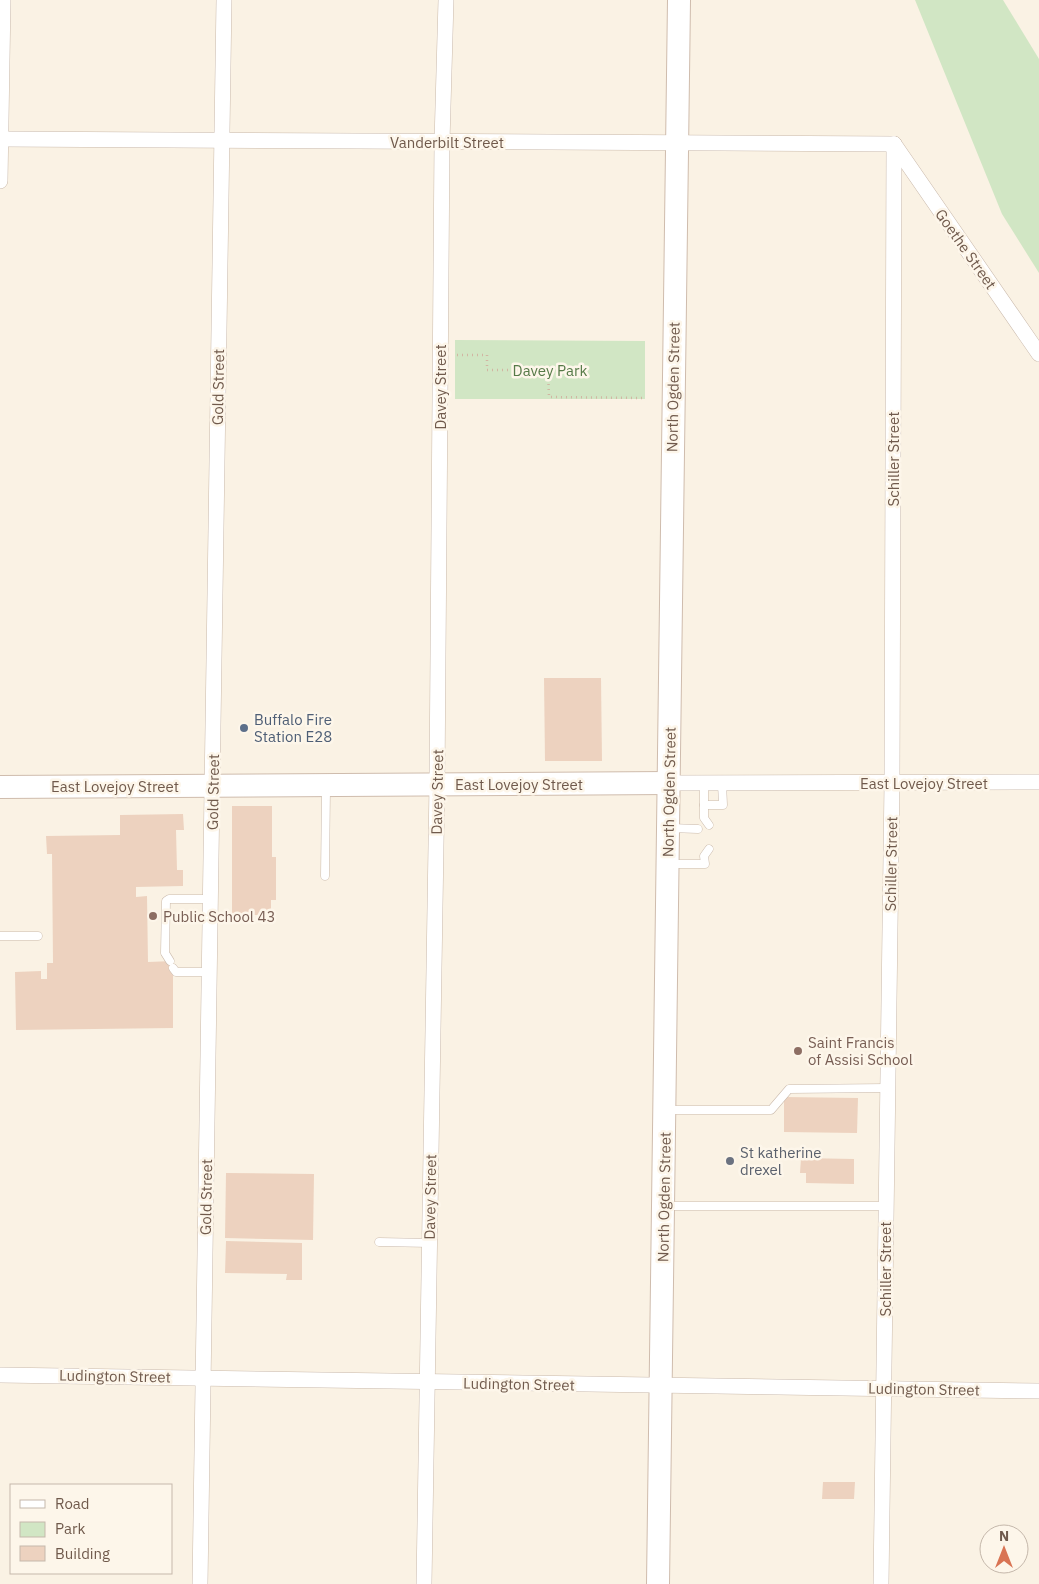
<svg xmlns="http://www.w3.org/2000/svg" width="1039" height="1584" viewBox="0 0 1039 1584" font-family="'IBM Plex Sans',sans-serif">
	<rect width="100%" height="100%" fill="#faf2e4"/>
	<g fill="#d1e6c4">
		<path d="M915 0H1003L1039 59V273L1002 214Z"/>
		<path d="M455 340 645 341V399H455Z"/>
	</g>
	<g fill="#edd2bf">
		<path d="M544 678H601L602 761H545Z"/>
		<path d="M232 806H272V857H276V900H271V915H232Z"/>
		<path d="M183 814 184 830H176L177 870H183V886L136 887V897L147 896 148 962 173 961V1028L16 1030 15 972 41 971V979H47V963H53L52 854H47L46 836 120 835V815Z"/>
		<path d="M784 1097 858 1098 857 1133 784 1132Z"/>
		<path d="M801 1158 854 1159V1184L806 1183V1173H800Z"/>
		<path d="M226 1173 314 1174 313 1240 225 1238Z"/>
		<path d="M226 1241 302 1243V1280H286L287 1274 225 1273Z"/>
		<path d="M823 1482H855L854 1499H822Z"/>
	</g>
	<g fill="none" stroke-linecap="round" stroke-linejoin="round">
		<defs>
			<g id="lane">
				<path d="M704 783V818L709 825"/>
				<path d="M704 805H723L722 783"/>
				<path d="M670 828 698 829"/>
				<path d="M670 864H705L704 856 709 849"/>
				<path d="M325 876 326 788"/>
				<path d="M0 936H38"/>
				<path d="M170 961 165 953 166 901 169 899H211"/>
				<path d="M173 968 176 972H210"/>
				<path d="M667 1110H771L789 1089 887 1088"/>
				<path d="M666 1206H885"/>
				<path d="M379 1242 430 1243"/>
			</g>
			<g id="street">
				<path d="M0 139 894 144"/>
				<path d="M894 144 1039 354"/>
				<path d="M0 181 3 0"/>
				<path d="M670 783 1039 782"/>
				<path d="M0 1375 1039 1391"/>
				<path d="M200 1584 224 0"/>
				<path d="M424 1584 437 784 442 142 446 0"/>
				<path d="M881 1584 892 783 894 144"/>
			</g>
			<g id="secondary">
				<path d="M0 787 670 783"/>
				<path d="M658 1584 679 0"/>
			</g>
		</defs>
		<use href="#lane" stroke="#cabaac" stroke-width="9"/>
		<use href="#street" stroke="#cabaac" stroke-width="16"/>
		<use href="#secondary" stroke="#cfbcad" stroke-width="24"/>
		<path stroke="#d1b5a2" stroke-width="2.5" stroke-dasharray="1 4" stroke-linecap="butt" d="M457 355H487V370H548L549 397 643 398"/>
		<use href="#lane" stroke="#fff" stroke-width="8"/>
		<use href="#street" stroke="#fff" stroke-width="15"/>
		<use href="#secondary" stroke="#fff" stroke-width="22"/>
	</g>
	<circle fill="#5c6f8a" stroke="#fdf6ea" stroke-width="2" cx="244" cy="728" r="5"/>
	<g fill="#8d6e63" stroke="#fdf6ea" stroke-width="2">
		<circle cx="153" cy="916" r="5"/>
		<circle cx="798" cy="1051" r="5"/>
	</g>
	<circle fill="#6b7280" stroke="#fdf6ea" stroke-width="2" cx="730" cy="1161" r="5"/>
	<g text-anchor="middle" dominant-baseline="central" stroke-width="5" stroke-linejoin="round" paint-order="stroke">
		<g font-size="15" fill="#705a4c" stroke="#fdf6ea">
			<text x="447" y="142">Vanderbilt Street</text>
			<text transform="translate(966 249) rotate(55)">Goethe Street</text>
			<text transform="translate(218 387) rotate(-89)">Gold Street</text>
			<text transform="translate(440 387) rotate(-90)">Davey Street</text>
			<text transform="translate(673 387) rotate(-89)">North Ogden Street</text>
			<text transform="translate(893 459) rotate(-90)">Schiller Street</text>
			<text x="924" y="783">East Lovejoy Street</text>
			<text x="519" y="784">East Lovejoy Street</text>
			<text x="115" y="786">East Lovejoy Street</text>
			<text transform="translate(213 792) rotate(-89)">Gold Street</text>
			<text transform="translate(437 792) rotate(-89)">Davey Street</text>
			<text transform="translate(669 792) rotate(-89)">North Ogden Street</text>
			<text transform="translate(891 864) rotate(-89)">Schiller Street</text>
			<text transform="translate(206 1197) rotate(-89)">Gold Street</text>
			<text transform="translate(430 1197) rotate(-89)">Davey Street</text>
			<text transform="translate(664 1197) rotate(-89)">North Ogden Street</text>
			<text transform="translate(885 1269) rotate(-90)">Schiller Street</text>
			<text transform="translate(115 1376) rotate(1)">Ludington Street</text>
			<text transform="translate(519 1384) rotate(1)">Ludington Street</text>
			<text transform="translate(924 1389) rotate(1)">Ludington Street</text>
		</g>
		<g font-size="15" fill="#567a48" stroke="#fdf6ea">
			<text x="550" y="370">Davey Park</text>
		</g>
		<g font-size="15" fill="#4e5e75" stroke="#fdf6ea" text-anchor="start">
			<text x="254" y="719">Buffalo Fire<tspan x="254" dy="17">Station E28</tspan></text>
		</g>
		<g font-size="15" fill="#785e54" stroke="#fdf6ea" text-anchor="start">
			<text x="163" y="916">Public School 43</text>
			<text x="808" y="1042">Saint Francis<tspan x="808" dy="17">of Assisi School</tspan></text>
		</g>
		<g font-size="15" fill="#5b616d" stroke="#fdf6ea" text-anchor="start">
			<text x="740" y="1152">St katherine<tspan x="740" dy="17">drexel</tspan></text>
		</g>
	</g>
	<rect x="10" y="1484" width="162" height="90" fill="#fdf6ea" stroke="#c5b8ab"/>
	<rect x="20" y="1500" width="25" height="8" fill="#ffffff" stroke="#c5b8ab"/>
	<text x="55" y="1509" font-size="15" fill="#705a4c">Road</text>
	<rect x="20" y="1522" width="25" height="15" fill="#d1e6c4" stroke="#c5b8ab"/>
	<text x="55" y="1534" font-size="15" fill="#705a4c">Park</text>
	<rect x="20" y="1546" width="25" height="15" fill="#edd2bf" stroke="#c5b8ab"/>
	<text x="55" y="1559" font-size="15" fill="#705a4c">Building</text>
	<g transform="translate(1004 1549)"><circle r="24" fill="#fdf6ea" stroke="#c5b8ab"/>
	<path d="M0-4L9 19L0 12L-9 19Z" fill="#d97454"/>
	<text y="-8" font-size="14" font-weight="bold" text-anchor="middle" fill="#705a4c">N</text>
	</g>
</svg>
